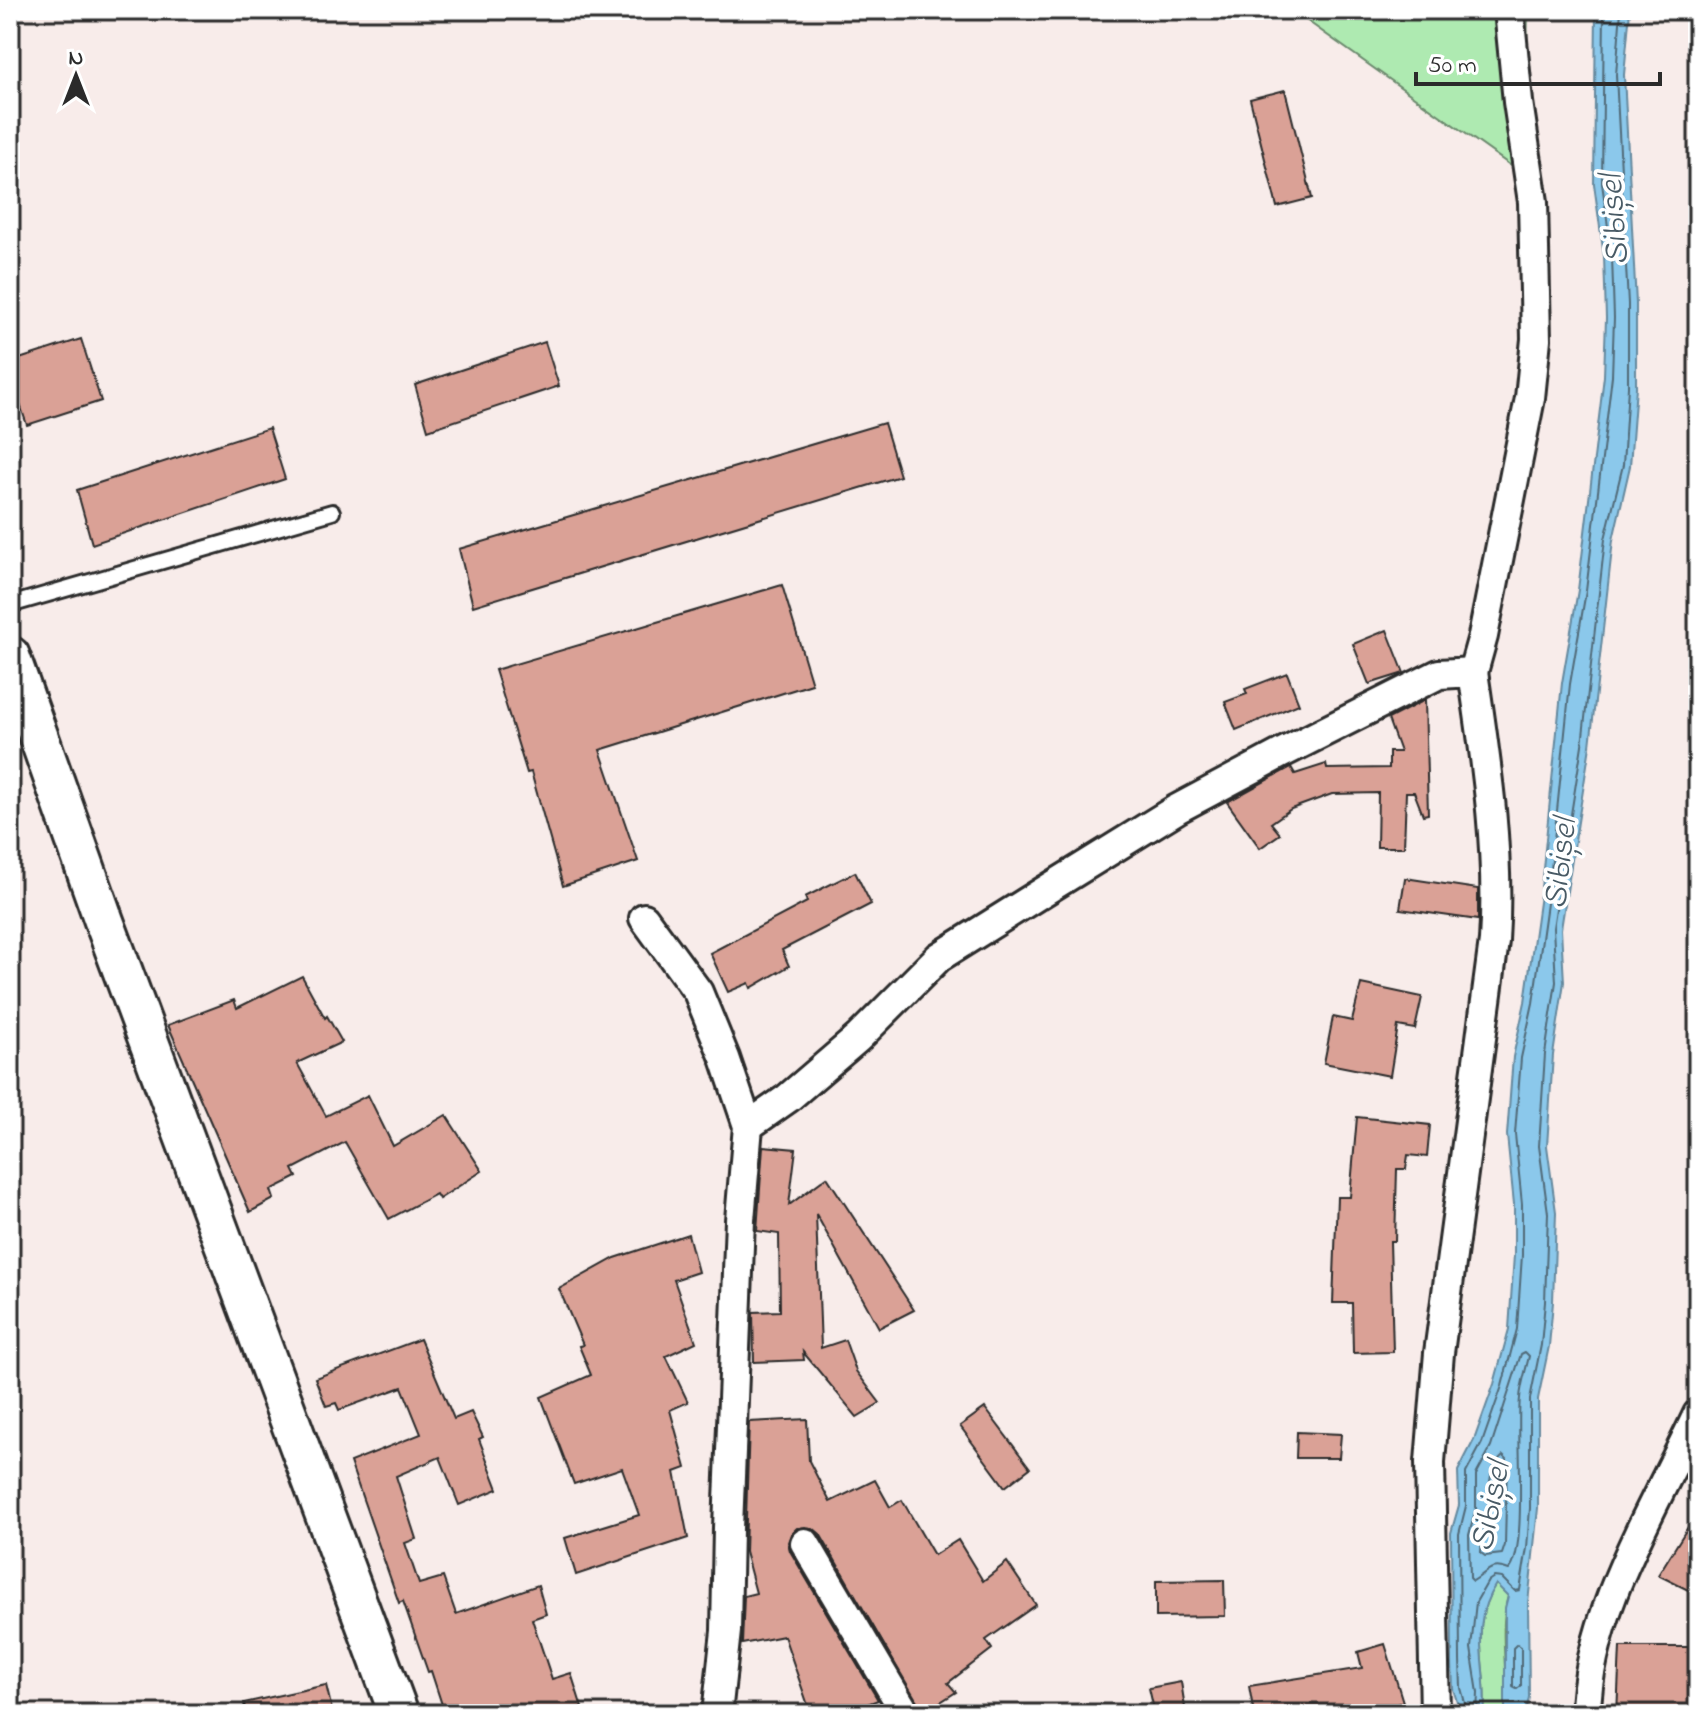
<svg xmlns="http://www.w3.org/2000/svg" width="1708" height="1724" viewBox="0 0 1708 1724" font-family="'Indie Flower',sans-serif">
	<rect width="100%" height="100%" fill="#f8ecea"/>
	<filter id="ink" filterUnits="userSpaceOnUse"><feTurbulence type="fractalNoise" baseFrequency=".0125" numOctaves="2"/><feDisplacementMap in="SourceGraphic" scale="16" xChannelSelector="R" yChannelSelector="G"/><feConvolveMatrix kernelMatrix="1 2 1 2 8 2 1 2 1" color-interpolation-filters="sRGB"/></filter>
	<g filter="url(#ink)">
		<g fill="#aeeab1" stroke="#6c8a6e" stroke-width="2">
			<path d="M1292 10H1528L1524 175Z"/>
			<path d="M1496 1583 1508 1596C1498 1631 1509 1677 1505 1714H1484C1489 1667 1467 1628 1496 1583Z"/>
		</g>
		<path fill="#8bc8eb" stroke="#65899e" stroke-width="2" d="M1596 10H1630L1624 75 1636 304V387L1630 466 1613 540 1590 746 1561 929 1564 982 1553 1055 1547 1146 1556 1212 1553 1302 1549 1346 1538 1399V1508L1528 1603 1529 1697 1526 1714H1505V1608L1508 1596 1496 1584C1467 1626 1489 1669 1484 1714H1461L1453 1689 1452 1661 1451 1533 1459 1505 1458 1471 1474 1440 1494 1384 1509 1329 1514 1255V1204L1507 1135 1513 1057 1525 1002 1541 888 1562 683 1578 590 1604 376 1606 318 1604 256 1594 184Z"/>
		<g fill="none" stroke-linecap="round" stroke-linejoin="round">
			<g stroke="#516a78" stroke-width="2">
				<path d="M1525 1352 1529 1356C1526 1370 1521 1384 1520 1398 1516 1430 1528 1552 1509 1570 1490 1562 1487 1573 1473 1581L1470 1578 1469 1535 1476 1508V1475L1491 1447 1521 1354Z"/>
				<path d="M1503 1455 1507 1459 1505 1545 1502 1554 1485 1556 1481 1553C1481 1537 1487 1524 1488 1508 1491 1488 1486 1470 1503 1455Z"/>
				<path d="M1517 1644 1521 1647V1686L1517 1689 1513 1687V1648Z"/>
				<path d="M1468 1714 1461 1688 1460 1660 1459 1534 1466 1506V1473L1482 1443 1502 1386 1517 1329 1522 1255V1204L1515 1134 1521 1058 1533 1003 1549 889 1570 684 1586 591 1612 376 1614 318 1612 256 1602 183 1604 10"/>
				<path d="M1477 1714 1478 1693 1471 1648 1476 1602 1488 1581 1494 1577 1502 1578 1515 1591 1520 1590 1527 1548 1530 1508V1399L1541 1345 1545 1302 1548 1213 1539 1146 1545 1054 1556 982 1553 928 1582 745 1605 539 1623 465 1628 387V304L1616 75 1621 10"/>
			</g>
		</g>
		<g fill="#daa196" stroke="#2b2b2b" stroke-width="2">
			<path d="M1285 90 1312 198 1277 207 1250 99Z"/>
			<path d="M81 339 101 401 27 425 10 375V362Z"/>
			<path d="M545 342 559 386 428 430 415 385Z"/>
			<path d="M884 423 900 476 473 606 459 549Z"/>
			<path d="M269 428 285 479 92 544 77 490Z"/>
			<path d="M782 585 812 684 600 750 638 861 563 886 531 772 527 773 495 670Z"/>
			<path d="M1387 630 1404 673 1369 684 1353 644Z"/>
			<path d="M1287 673 1299 704 1236 730 1225 702 1247 694 1245 689Z"/>
			<path d="M1425 700 1428 814 1423 815 1414 792H1406L1404 847H1377L1378 793 1332 794 1291 809 1271 823 1280 834 1260 848 1227 802 1291 767 1295 774 1326 764 1327 769 1389 768V752H1400L1388 719Z"/>
			<path d="M855 872 871 904 782 950 789 966 751 988 749 983 728 992 710 953 807 902 805 897Z"/>
			<path d="M1405 878 1478 889V920L1400 909Z"/>
			<path d="M302 976 325 1018 327 1016 342 1042 297 1063 326 1116 368 1095 393 1146 446 1115 482 1171 439 1199 436 1194 389 1219 345 1142 293 1169 297 1177 271 1190 274 1199 250 1212 168 1025 234 1000 237 1008Z"/>
			<path d="M1361 984 1422 997 1415 1029 1398 1026 1390 1076 1324 1063 1333 1017 1352 1021Z"/>
			<path d="M1357 1117 1430 1125 1427 1157 1408 1155 1406 1169H1397L1395 1241H1390L1393 1352 1353 1353 1352 1303H1333L1337 1197H1350Z"/>
			<path d="M763 1146 796 1149 789 1205 827 1177 914 1310 879 1328 816 1214 821 1348 845 1340 856 1371 880 1403 857 1417 803 1352 804 1360 754 1362 753 1312 780 1311 779 1234 757 1231Z"/>
			<path d="M688 1234 698 1272 674 1280 696 1342 666 1356 688 1402 670 1410 686 1468 675 1472 688 1538 576 1575 565 1538 639 1515 622 1468 574 1484 541 1397 591 1375 579 1346 583 1345 559 1289 615 1258Z"/>
			<path d="M420 1339 454 1419 471 1412 483 1437 479 1439 498 1489 459 1505 440 1457 396 1476 416 1539 405 1543 419 1584 443 1577 456 1614 538 1585 546 1614 532 1619 552 1679 571 1673 584 1714H445L431 1671 428 1672 403 1601 399 1603 350 1462 421 1434 402 1387 339 1410 336 1403 326 1406 315 1378Z"/>
			<path d="M985 1408 1030 1468 1005 1487 960 1426Z"/>
			<path d="M807 1419 809 1461 830 1502 875 1480 890 1507 902 1500 934 1555 958 1540 983 1581 1007 1562 1036 1605 986 1640 992 1649 948 1683 956 1692 923 1713 820 1534 813 1528H797L791 1534 788 1542 790 1551 878 1700 841 1714H811L784 1636 742 1644 744 1596 756 1593 745 1552 749 1422Z"/>
			<path d="M1297 1432 1341 1434 1339 1458H1296Z"/>
			<path d="M1698 1511V1595L1658 1575Z"/>
			<path d="M1224 1580 1225 1616 1156 1617V1581Z"/>
			<path d="M1385 1644 1403 1702 1375 1711 1374 1708 1339 1714H1254L1249 1686 1362 1668 1358 1652Z"/>
			<path d="M1620 1647H1698V1714H1617Z"/>
			<path d="M1181 1682 1186 1714H1155L1149 1688Z"/>
			<path d="M326 1685 333 1714H246L244 1703Z"/>
		</g>
		<g fill="none" stroke-linecap="round" stroke-linejoin="round">
			<defs>
				<path id="service" d="M10 605 332 512"/>
				<g id="minor">
					<path d="M1473 672 1483 636 1530 398 1536 339 1533 202 1518 102 1509 10"/>
					<path d="M644 918 698 992 725 1058 748 1126 740 1220 728 1528 726 1631 717 1714"/>
					<path d="M748 1126 788 1098 858 1038 939 957 1046 890 1177 809 1282 753 1439 674 1473 672C1486 761 1500 850 1494 941L1439 1353 1430 1462 1435 1714"/>
					<path d="M805 1543 906 1714"/>
					<path d="M1586 1714C1587 1614 1656 1504 1698 1414"/>
				</g>
				<path id="secondary" d="M10 656 104 921 399 1714"/>
			</defs>
			<use href="#service" stroke="#2b2b2b" stroke-width="20"/>
			<use href="#minor" stroke="#2b2b2b" stroke-width="34"/>
			<use href="#secondary" stroke="#2b2b2b" stroke-width="44"/>
			<use href="#service" stroke="#fff" stroke-width="14"/>
			<use href="#minor" stroke="#fff" stroke-width="28"/>
			<use href="#secondary" stroke="#fff" stroke-width="38"/>
		</g>
	</g>
	<g text-anchor="middle" dominant-baseline="central" stroke-width="7" stroke-linejoin="round" paint-order="stroke">
		<g font-size="34" font-style="italic" fill="#485a65" stroke="#fff">
			<text transform="translate(1616 220) rotate(-94)">Sibișel</text>
			<text transform="translate(1562 864) rotate(-83)">Sibișel</text>
			<text transform="translate(1492 1507) rotate(-78)">Sibișel</text>
		</g>
	</g>
	<rect width="1708" height="1724" fill="none" stroke="#fff" stroke-width="40"/>
	<rect x="20" y="20" width="1668" height="1684" fill="none" stroke="#2b2b2b" stroke-width="3" filter="url(#ink)"/>
	<g transform="translate(76 76)" stroke="#ffffff" stroke-width="6" paint-order="stroke">
	<path d="M0-6L14 30L0 20L-14 30Z" fill="#2b2b2b"/>
	<text y="-12" font-size="22" font-weight="bold" text-anchor="middle" fill="#2b2b2b">N</text>
	</g>
	<path d="M1416 72v12h244v-12" fill="none" stroke="#2b2b2b" stroke-width="4"/>
	<text x="1428" y="72" font-size="24" fill="#2b2b2b" stroke="#ffffff" stroke-width="6" paint-order="stroke">50 m</text>
</svg>
